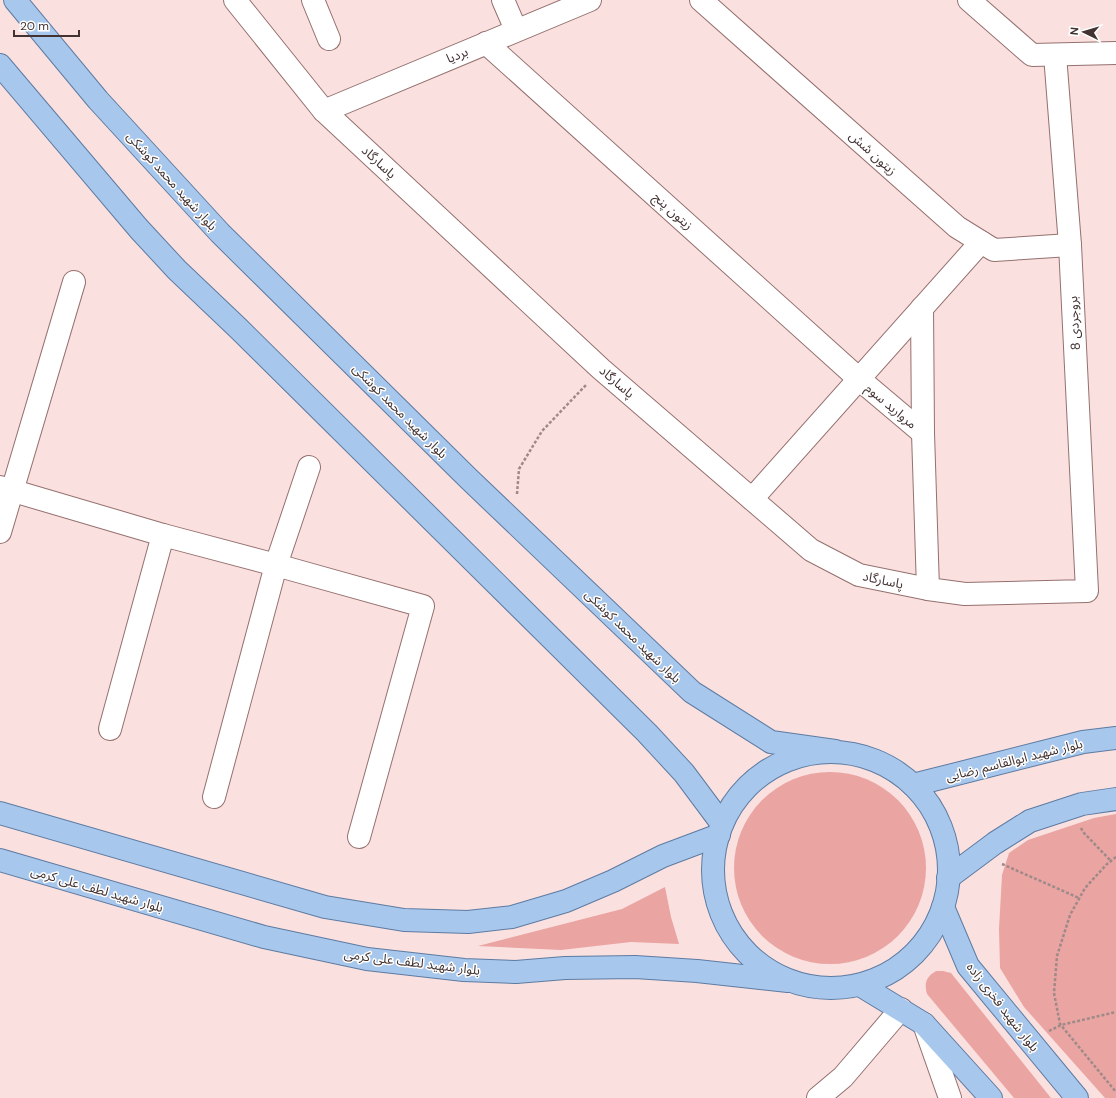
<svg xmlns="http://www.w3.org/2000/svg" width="1116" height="1098" viewBox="0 0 1116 1098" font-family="'DM Sans','Noto Sans Arabic',sans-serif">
	<rect width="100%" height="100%" fill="#fae1df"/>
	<g fill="#eaa4a2">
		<circle cx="830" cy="868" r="96"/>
		<path d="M1116 814V1098H1105L1024 1007 1000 968 999 929 1002 875 1009 853 1028 840 1094 818Z"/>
		<path d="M665 887 671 917 679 944 631 942 561 950 478 946 622 909Z"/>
		<path d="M936 971H943L951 973 1051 1098H1014L927 994C924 983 926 977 936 971Z"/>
	</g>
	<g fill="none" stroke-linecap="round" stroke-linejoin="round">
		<defs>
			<g id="minor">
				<path d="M235 0 324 111 601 369 811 550 859 575 928 589 965 594 1087 591 1070 245 1055 55"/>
				<path d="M313 0 329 39"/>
				<path d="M503 0 516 30"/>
				<path d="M701 0 957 227 994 250 1070 245"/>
				<path d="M969 0 1032 55 1116 53"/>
				<path d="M486 43 859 379 923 433"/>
				<path d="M324 111 590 0"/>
				<path d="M922 308 923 433 928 589"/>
				<path d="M0 487 163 535 276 565 423 606 359 837"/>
				<path d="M752 499 981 242"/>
				<path d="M0 532 74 282"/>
				<path d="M110 729 163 535"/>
				<path d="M214 797 276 565 309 467"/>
				<path d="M924 1024 950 1098"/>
				<path d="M818 1098 843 1077 901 1009"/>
			</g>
			<g id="major">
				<path d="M15 0 98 100 220 233 469 479 692 692 771 742 835 751"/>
				<path d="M0 65 139 229 177 270 238 328 647 733 684 773 722 824"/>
				<circle cx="831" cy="870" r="118"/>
				<path d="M913 785 1083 742 1116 738"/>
				<path d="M0 813 325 907 404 920 468 922 512 917 566 901 613 881 663 856 719 835"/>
				<path d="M0 860 264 937 367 959 464 970 516 972 565 968 635 967 697 971 788 981"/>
				<path d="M948 878 995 843 1030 821 1082 804 1116 799"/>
				<path d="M943 907 968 966 1077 1098"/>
				<path d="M860 985 924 1024 991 1098"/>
			</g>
		</defs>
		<use href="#minor" stroke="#95706f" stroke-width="24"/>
		<use href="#major" stroke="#5e7ba2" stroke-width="24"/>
		<g stroke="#9e8a88" stroke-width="2.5" stroke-dasharray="3 2" stroke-linecap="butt">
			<path d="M517 494 519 469 542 431 586 385"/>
			<path d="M1081 828 1083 832 1111 861"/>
			<path d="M1116 857 1107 864 1085 888 1070 915 1057 956 1054 993 1060 1024 1116 1092"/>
			<path d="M1002 864 1079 898"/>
			<path d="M1049 1031 1061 1025 1116 1012"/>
		</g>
		<use href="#minor" stroke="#fff" stroke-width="22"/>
		<use href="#major" stroke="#a7c7ec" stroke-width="22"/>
	</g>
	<g text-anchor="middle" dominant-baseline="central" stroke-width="3" stroke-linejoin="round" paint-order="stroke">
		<g font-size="13" fill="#423231" stroke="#fff">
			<text transform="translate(457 55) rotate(-22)">بردیا</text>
			<text transform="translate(873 153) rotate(42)">زیتون شش</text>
			<text transform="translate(379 162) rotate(43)">پاسارگاد</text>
			<text transform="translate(172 181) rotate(48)">بلوار شهید محمد کوشکی</text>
			<text transform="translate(673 211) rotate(42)">زیتون پنج</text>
			<text transform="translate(1074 323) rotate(-93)">بروجردی 8</text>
			<text transform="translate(617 382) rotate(41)">پاسارگاد</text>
			<text transform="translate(891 406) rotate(40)">مروارید سوم</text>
			<text transform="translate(400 411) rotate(45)">بلوار شهید محمد کوشکی</text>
			<text transform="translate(883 580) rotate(12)">پاسارگاد</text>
			<text transform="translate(633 636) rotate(44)">بلوار شهید محمد کوشکی</text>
			<text transform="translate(1014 760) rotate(-14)">بلوار شهید ابوالقاسم رضایی</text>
			<text transform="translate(97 889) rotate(16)">بلوار شهید لطف علی کرمی</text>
			<text transform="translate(412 962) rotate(7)">بلوار شهید لطف علی کرمی</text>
			<text transform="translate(1003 1007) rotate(52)">بلوار شهید فخری زاده</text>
		</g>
	</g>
	<g transform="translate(1084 32) rotate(275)" stroke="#ffffff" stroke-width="3" paint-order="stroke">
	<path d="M0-3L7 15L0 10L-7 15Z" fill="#423231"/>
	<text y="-6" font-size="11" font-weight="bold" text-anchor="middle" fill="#423231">N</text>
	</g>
	<path d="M14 30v6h65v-6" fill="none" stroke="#423231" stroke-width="2"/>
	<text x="20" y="30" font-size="12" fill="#423231" stroke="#ffffff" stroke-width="3" paint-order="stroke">20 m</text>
</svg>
